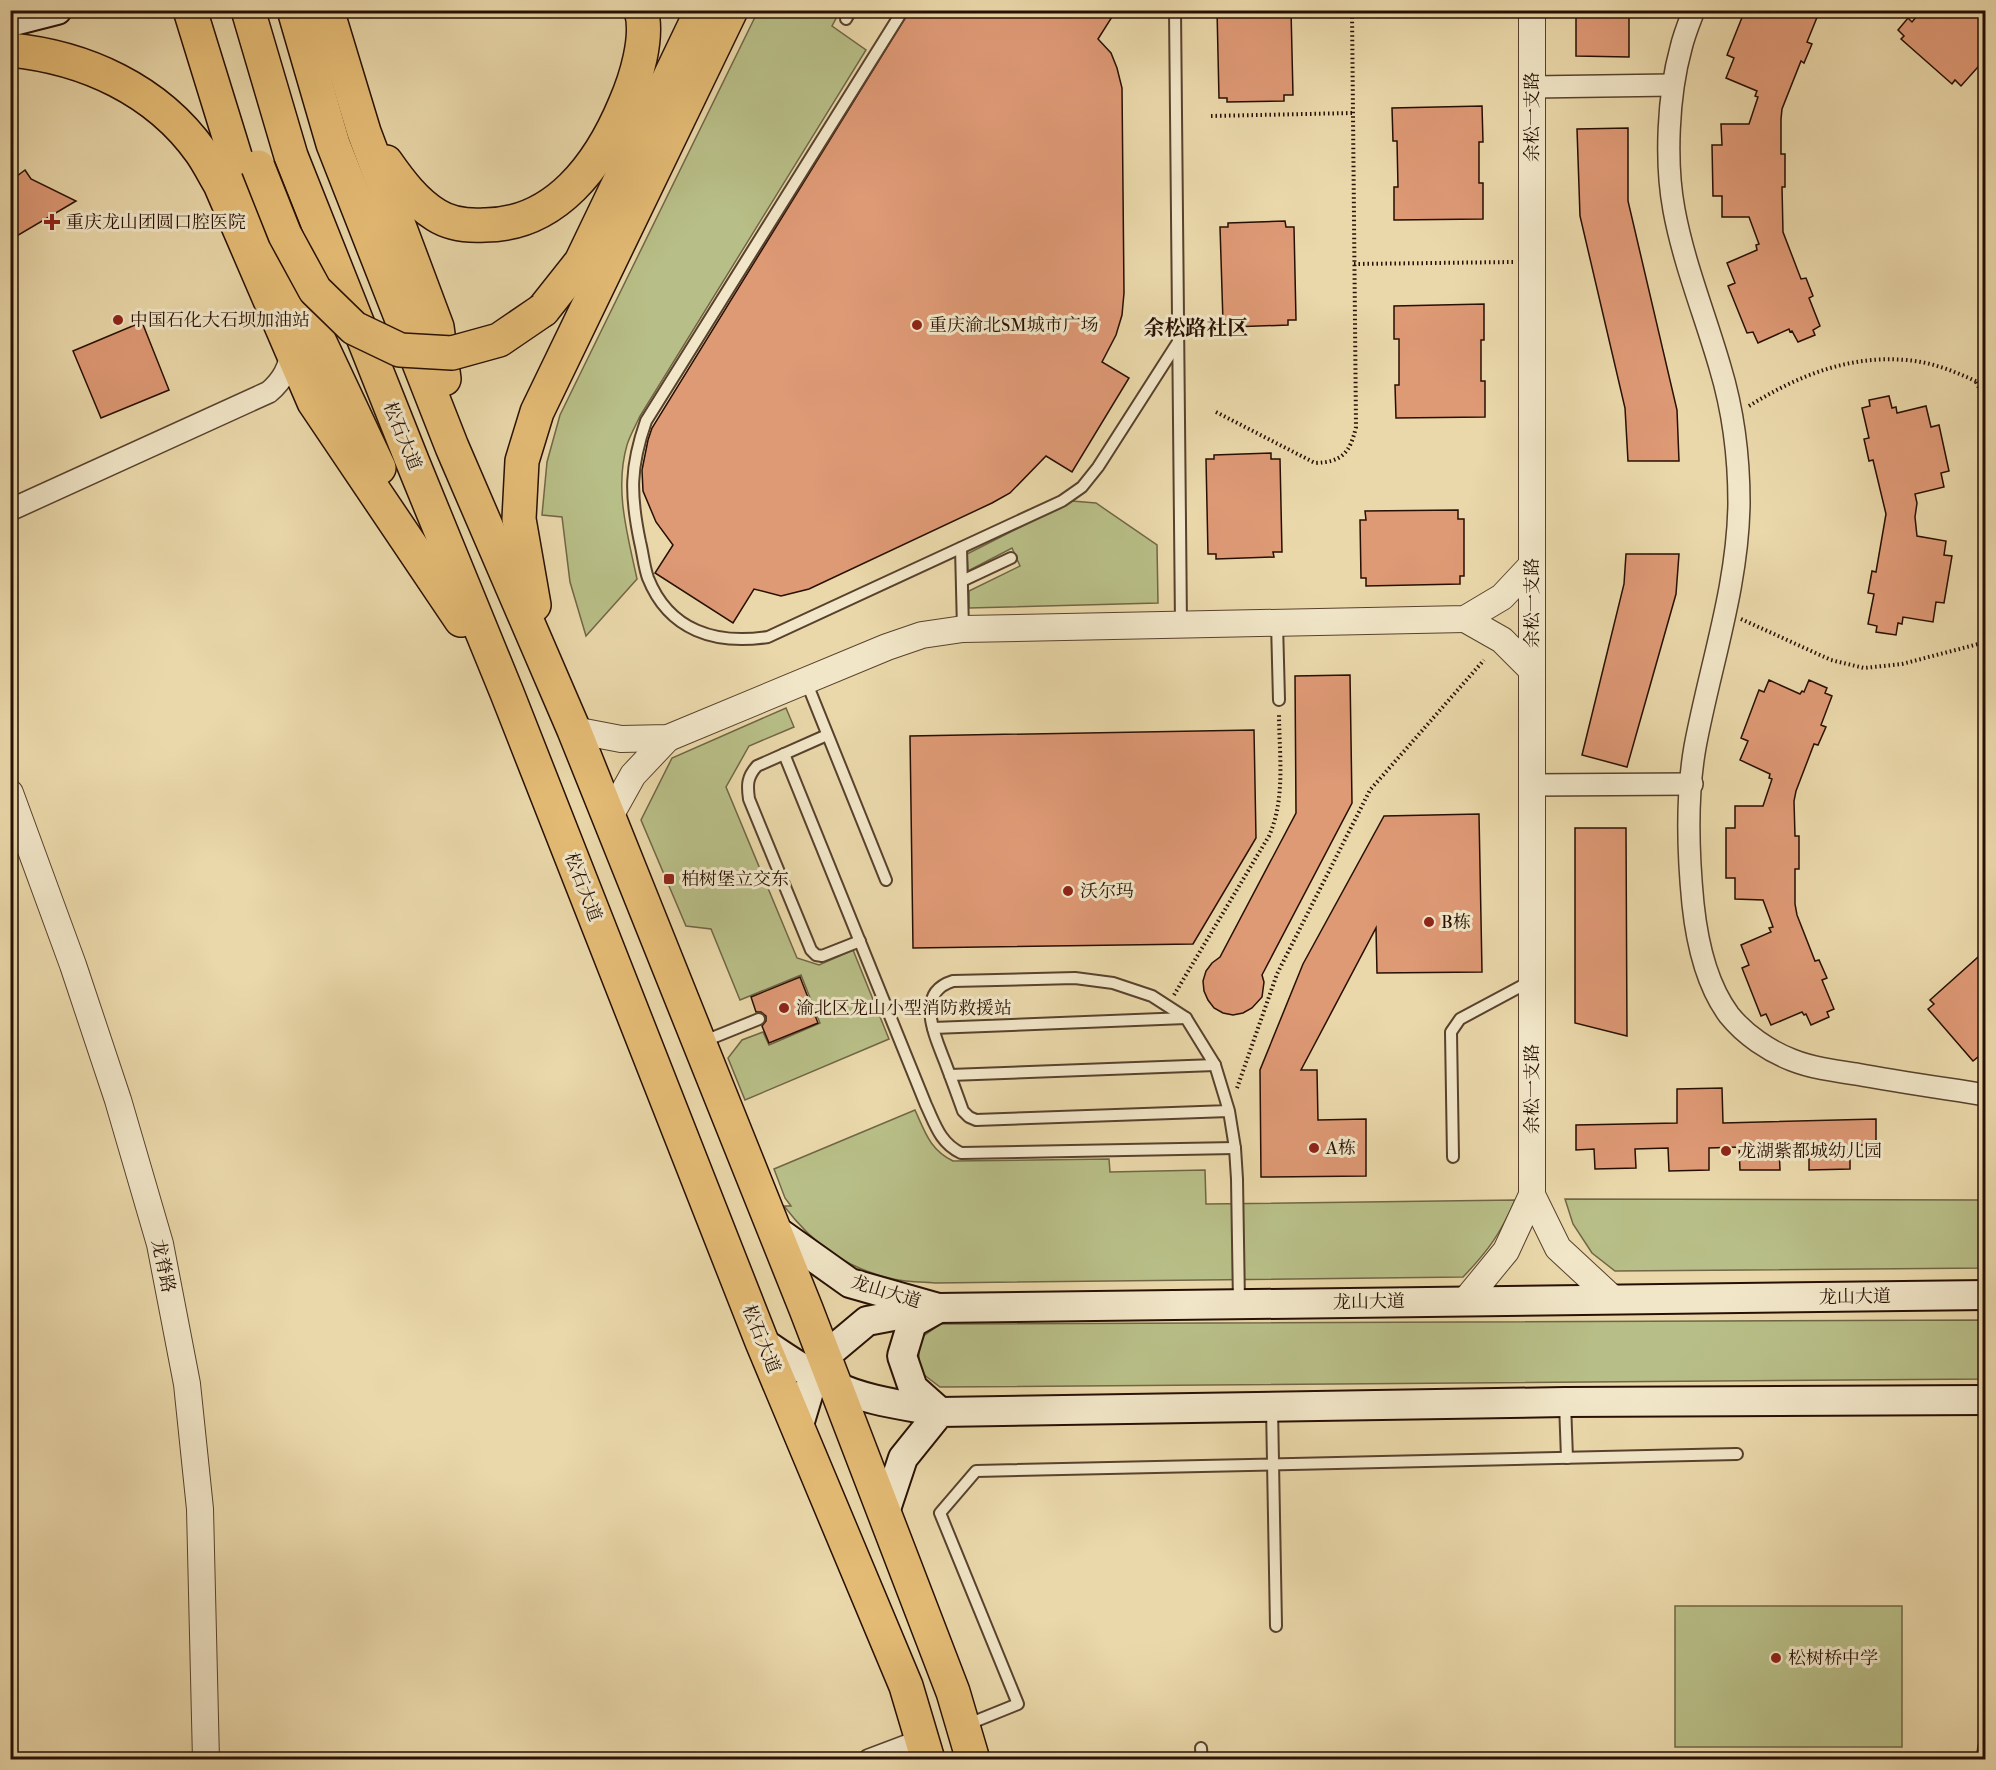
<svg xmlns="http://www.w3.org/2000/svg" width="1996" height="1770" viewBox="0 0 1996 1770" font-family="'IM FELL French Canon','Noto Serif SC',serif">
	<rect width="100%" height="100%" fill="#ead8aa"/>
	<filter id="stains"><feTurbulence type="fractalNoise" baseFrequency=".00333" numOctaves="4"/><feColorMatrix values="0 0 0 0 .2 0 0 0 0 .09 0 0 0 0 .02 0 0 0 .5 -.17"/></filter>
	<radialGradient id="worn" r=".72"><stop offset=".6" stop-color="#630" stop-opacity="0"/><stop offset="1" stop-color="#630" stop-opacity=".3"/></radialGradient>
	<g fill="#b8be87" stroke="#706645" stroke-width="1.5">
		<path d="M758 11H840L832 26 866 50 640 416C636 425 630 435 627 445 614 490 628 536 637 579L586 636 570 582 562 517 542 515 547 462 560 415Z"/>
		<path d="M1072 501 1096 503 1157 545 1158 603 969 608V591L1020 566 1012 548 968 571 967 554Z"/>
		<path d="M786 708 794 727 749 746 726 787 797 958 819 965 853 950 889 1039 745 1100 728 1058 742 1040 763 1032 769 1045 820 1023 801 975 740 1000 711 929 686 926 641 820 672 758Z"/>
		<path d="M915 1110C925 1132 930 1150 953 1161L1109 1159 1110 1172 1205 1170 1206 1204 1515 1200C1501 1233 1488 1251 1463 1277L935 1283C921 1282 906 1282 893 1279 845 1268 813 1244 784 1206H791L785 1198 774 1169Z"/>
		<path d="M1565 1199 1985 1200V1268L1615 1271 1592 1253 1573 1224Z"/>
		<path d="M1986 1320 1985 1379 940 1387 919 1371V1339L941 1324Z"/>
		<rect x="1675" y="1606" width="227" height="141"/>
	</g>
	<g fill="#de9975" stroke="#270f03" stroke-width="1.5">
		<path d="M910 10H1103L1112 17 1098 39 1111 53 1117 68 1122 88 1124 293 1122 315 1116 335 1102 362 1129 378 1072 472 1046 456 1010 493 992 503 809 589 781 596 754 589 733 623 655 573 673 545 656 522 643 491 642 470 648 440 652 428Z"/>
		<path d="M1217 10H1291L1293 95H1284V101L1227 102V98H1219Z"/>
		<path d="M1576 10H1629V57L1576 56Z"/>
		<path d="M1745 10H1820L1807 42 1812 44 1804 63 1801 61 1782 109 1781 119V154H1785V187H1782L1783 232 1801 279 1806 278 1813 296 1809 298 1820 326 1813 330 1815 335 1798 342 1792 331 1790 332 1789 329 1758 343 1753 332 1747 333 1728 286 1735 283 1727 263 1757 250 1756 245 1759 244 1749 217H1722V196H1713L1712 145H1722L1721 124H1749L1758 97 1755 96 1757 91 1726 78 1734 58 1727 55Z"/>
		<path d="M1922 10H1986V58L1961 86 1955 80 1952 84 1901 39 1904 36 1898 30 1908 18 1912 22Z"/>
		<path d="M1482 106 1483 142H1479V183H1483V219L1394 220V187H1398L1397 141H1393L1392 108Z"/>
		<path d="M1628 128V201L1677 410 1679 461H1628L1625 408 1580 216 1577 129Z"/>
		<path d="M25 170 31 179 76 201 10 240V174L17 176Z"/>
		<path d="M1285 221 1286 227H1294L1296 320H1288V325L1231 327 1230 322H1223L1220 227H1228V223Z"/>
		<path d="M1484 304V340H1481V381H1485V417L1396 418 1395 385H1399V339H1394V306Z"/>
		<path d="M142 322 169 390 101 418 73 351Z"/>
		<path d="M1889 396 1892 408 1896 407 1897 413 1926 406 1931 427 1939 425 1949 471 1941 473 1944 487 1915 494 1917 503 1915 517 1917 536 1946 541 1944 555 1952 556 1944 603 1936 602 1933 622 1903 617 1902 624 1898 623 1896 635 1876 632 1877 626 1868 624 1874 594 1868 593 1872 571 1876 572 1886 514 1873 460 1869 461 1864 439 1869 438 1862 408 1870 406 1869 400Z"/>
		<path d="M1271 453V459H1280L1282 552H1273L1274 557 1216 559V554H1208L1206 459H1214V455Z"/>
		<path d="M1458 510V519H1464V576H1460V584L1366 586V578H1361L1360 520H1366L1365 511Z"/>
		<path d="M1626 554H1679L1676 594 1627 767 1582 755 1624 584Z"/>
		<path d="M1350 675 1352 803 1262 975 1264 982 1262 997 1252 1008 1243 1013 1233 1015 1223 1013 1214 1008 1208 1000 1204 991 1203 981 1206 971 1212 963 1220 957 1296 813 1295 676Z"/>
		<path d="M1769 680 1800 694 1802 691 1804 692 1809 680 1827 688 1825 693 1832 696 1821 725 1826 727 1818 745 1814 744 1796 791 1794 801 1795 836H1799V869H1795V904L1797 915 1815 961 1819 960 1827 978 1822 980 1834 1009 1827 1012 1829 1017 1811 1025 1806 1014 1804 1015 1802 1012 1771 1025 1766 1014 1761 1016 1742 968 1749 965 1741 945 1771 932 1769 928 1773 927 1763 900 1735 899V878H1726V828H1735V806H1763L1772 779 1769 778 1770 774 1740 760 1748 741 1741 738 1759 690 1764 692Z"/>
		<path d="M1254 730 1256 838 1193 944 913 948 910 736Z"/>
		<path d="M1479 814 1482 972 1377 973 1376 928 1301 1070H1317L1318 1120 1366 1119V1176L1261 1177 1260 1070 1303 964 1384 816Z"/>
		<path d="M1575 828H1626L1627 1036 1575 1023Z"/>
		<path d="M1986 950V1066L1978 1057 1973 1061 1928 1009 1934 1004 1930 1000Z"/>
		<path d="M800 977 818 1023 769 1043 762 1026 766 1021V1016L761 1012H756L751 997Z"/>
		<path d="M1722 1088 1723 1123 1876 1119V1145H1850V1169L1809 1170V1146L1779 1147 1780 1170H1740L1739 1147 1709 1148V1170L1669 1171 1668 1148 1635 1149 1636 1168 1595 1169 1594 1149 1576 1150V1125L1677 1123V1089Z"/>
	</g>
	<g fill="none" stroke-linecap="round" stroke-linejoin="round">
		<defs>
			<g id="service">
				<path d="M903 10 646 421C630 467 630 494 640 542 643 554 644 567 648 578 669 631 716 645 768 637L1062 501 1082 487 1098 467 1178 342"/>
				<path d="M1175 10 1181 625"/>
				<path d="M846 19 851 10"/>
				<path d="M961 548 963 629"/>
				<path d="M962 581 1011 558"/>
				<path d="M1277 623 1279 700"/>
				<path d="M806 681 886 880"/>
				<path d="M827 735 757 766C747 777 747 785 749 799L811 950 816 955 822 956 860 941"/>
				<path d="M784 754 926 1105C935 1124 940 1143 961 1153L1235 1148"/>
				<path d="M933 1028 1186 1018"/>
				<path d="M702 1042 759 1019"/>
				<path d="M950 1075 1215 1065"/>
				<path d="M1229 1111 976 1120 969 1117 963 1111C957 1094 951 1078 945 1062 935 1036 914 993 953 981L1075 978 1113 983 1152 996 1186 1018 1215 1065 1229 1111 1235 1148 1237 1179 1239 1303"/>
				<path d="M1453 1157 1451 1032 1460 1019 1531 981"/>
				<path d="M1565 1403 1567 1458"/>
				<path d="M1272 1407 1276 1626"/>
				<path d="M966 1725 1018 1704 940 1513 976 1471 1737 1454"/>
				<path d="M1201 1748 1202 1760"/>
				<path d="M1982 1760 1986 1737"/>
			</g>
			<g id="minor">
				<path d="M1694 10C1689 23 1684 35 1681 48 1668 95 1665 162 1674 210 1684 264 1705 315 1720 367 1733 410 1739 459 1739 503 1738 587 1710 666 1695 747 1686 798 1688 853 1693 904 1697 942 1706 984 1729 1015 1745 1035 1769 1051 1792 1060 1812 1068 1835 1071 1856 1074 1899 1082 1942 1088 1986 1095"/>
				<path d="M1532 87 1673 85"/>
				<path d="M10 510 269 392C283 380 289 368 292 349"/>
				<path d="M1532 785 1692 784"/>
				<path d="M869 1760 922 1740"/>
			</g>
			<g id="tertiary">
				<path d="M1465 619 1502 640 1532 670"/>
				<path d="M574 730 621 739 668 738 887 647 922 635 963 629 1465 619 1502 597 1532 565"/>
				<path d="M10 793 73 965 118 1100 160 1244 187 1384 200 1509 206 1760"/>
				<path d="M609 818 633 775 668 738"/>
				<path d="M1532 1195 1558 1248 1613 1299"/>
				<path d="M1465 1301 1506 1251 1532 1195V10"/>
			</g>
			<g id="secondary">
				<path d="M10 22 57 10"/>
				<path d="M774 1229 850 1283 938 1308 1986 1295"/>
				<path d="M937 1309 912 1323 902 1356 913 1388 940 1412"/>
				<path d="M762 1342C785 1357 808 1374 833 1385 866 1401 904 1405 940 1412"/>
				<path d="M798 1428 814 1375 824 1357 867 1321 930 1309"/>
				<path d="M884 1515 903 1458 940 1412 1565 1402 1986 1400"/>
			</g>
			<g id="trunk">
				<path d="M190 10 240 172 379 468"/>
				<path d="M248 10 291 156 413 463 507 693 762 1342 906 1686 928 1760"/>
				<path d="M294 10 333 144 452 447 574 730 806 1309 953 1692 973 1760"/>
				<path d="M327 10 364 132 437 327 444 379"/>
				<path d="M10 50C85 57 157 90 201 152 208 162 214 174 220 184L314 402 461 620"/>
				<path d="M386 162C400 182 415 202 436 215 450 224 469 226 485 225 556 225 600 164 625 104 636 79 649 37 641 10"/>
				<path d="M543 310 581 262 702 10"/>
				<path d="M534 605 519 519 522 461 537 412 731 10"/>
			</g>
		</defs>
		<use href="#service" stroke="#58412d" stroke-width="14"/>
		<use href="#minor" stroke="#58412d" stroke-width="24"/>
		<use href="#tertiary" stroke="#58412d" stroke-width="28"/>
		<use href="#secondary" stroke="#270f03" stroke-width="32"/>
		<use href="#trunk" stroke="#270f03" stroke-width="36"/>
		<g stroke="#270f03" stroke-width="4" stroke-dasharray="1.5 3" stroke-linecap="butt">
			<path d="M1211 116 1353 113"/>
			<path d="M1354 264 1513 262"/>
			<path d="M1976 382 1986 401"/>
			<path d="M1749 406C1797 376 1849 355 1906 360 1934 362 1961 374 1986 386"/>
			<path d="M1216 412 1315 463C1342 462 1350 453 1356 427L1352 10"/>
			<path d="M1741 619 1831 660 1864 668 1902 664 1986 642"/>
			<path d="M1980 643 1986 634"/>
			<path d="M1174 995 1269 836C1286 798 1279 754 1279 713"/>
			<path d="M1237 1088 1277 974 1370 790 1484 660"/>
		</g>
		<use href="#service" stroke="#f1e6c8" stroke-width="10"/>
		<use href="#minor" stroke="#f1e6c8" stroke-width="21"/>
		<use href="#tertiary" stroke="#f1e6c8" stroke-width="26"/>
		<use href="#secondary" stroke="#f1e6c8" stroke-width="28"/>
		<use href="#trunk" stroke="#e5bc75" stroke-width="33"/>
		<defs>
			<path id="trunk-bridge" d="M258 167 285 235 315 290 354 328 400 350 452 353 499 340 543 310"/>
		</defs>
		<use href="#trunk-bridge" stroke="#270f03" stroke-width="36" stroke-linecap="butt"/>
		<use href="#trunk-bridge" stroke="#e5bc75" stroke-width="33"/>
	</g>
	<g fill="#8f2418" stroke="#f1e6c8" stroke-width="2">
		<path d="M49 213h6v6h6v6h-6v6h-6v-6h-6v-6h6z"/>
		<circle cx="118" cy="320" r="6"/>
		<circle cx="917" cy="325" r="6"/>
		<rect x="663" y="873" width="12" height="12" rx="3"/>
		<circle cx="1068" cy="891" r="6"/>
		<circle cx="1429" cy="922" r="6"/>
		<circle cx="784" cy="1008" r="6"/>
		<circle cx="1314" cy="1148" r="6"/>
		<circle cx="1726" cy="1151" r="6"/>
		<circle cx="1776" cy="1658" r="6"/>
	</g>
	<g text-anchor="middle" dominant-baseline="central" stroke-width="6" stroke-linejoin="round" paint-order="stroke">
		<g font-size="18" fill="#270f03" stroke="#f1e6c8">
			<text transform="translate(1532 117) rotate(-90)">余松一支路</text>
			<text transform="translate(402 436) rotate(68)">松石大道</text>
			<text transform="translate(1532 603) rotate(-90)">余松一支路</text>
			<text transform="translate(583 887) rotate(69)">松石大道</text>
			<text transform="translate(1532 1089) rotate(-90)">余松一支路</text>
			<text transform="translate(163 1266) rotate(78)">龙脊路</text>
			<text transform="translate(886 1292) rotate(17)">龙山大道</text>
			<text transform="translate(1855 1297) rotate(-1)">龙山大道</text>
			<text transform="translate(1369 1302) rotate(-1)">龙山大道</text>
			<text transform="translate(761 1339) rotate(68)">松石大道</text>
		</g>
		<g font-size="18" fill="#270f03" stroke="#f1e6c8" text-anchor="start">
			<text x="66" y="222">重庆龙山团圆口腔医院</text>
			<text x="130" y="320">中国石化大石坝加油站</text>
			<text x="929" y="325">重庆渝北SM城市广场</text>
			<text x="681" y="879">柏树堡立交东</text>
			<text x="1080" y="891">沃尔玛</text>
			<text x="1441" y="922">B栋</text>
			<text x="796" y="1008">渝北区龙山小型消防救援站</text>
			<text x="1326" y="1148">A栋</text>
			<text x="1738" y="1151">龙湖紫都城幼儿园</text>
			<text x="1788" y="1658">松树桥中学</text>
		</g>
		<g font-size="21" font-weight="bold" fill="#270f03" stroke="#f1e6c8">
			<text x="1196" y="328">余松路社区</text>
		</g>
	</g>
	<rect width="1996" height="1770" fill="none" stroke="#ead8aa" stroke-width="36"/>
	<rect x="12" y="12" width="1972" height="1746" fill="none" stroke="#270f03" stroke-width="3"/>
	<rect x="18" y="18" width="1960" height="1734" fill="none" stroke="#270f03" stroke-width="1.5"/>
	<rect width="100%" height="100%" filter="url(#stains)"/>
	<rect width="100%" height="100%" fill="url(#worn)"/>
</svg>
